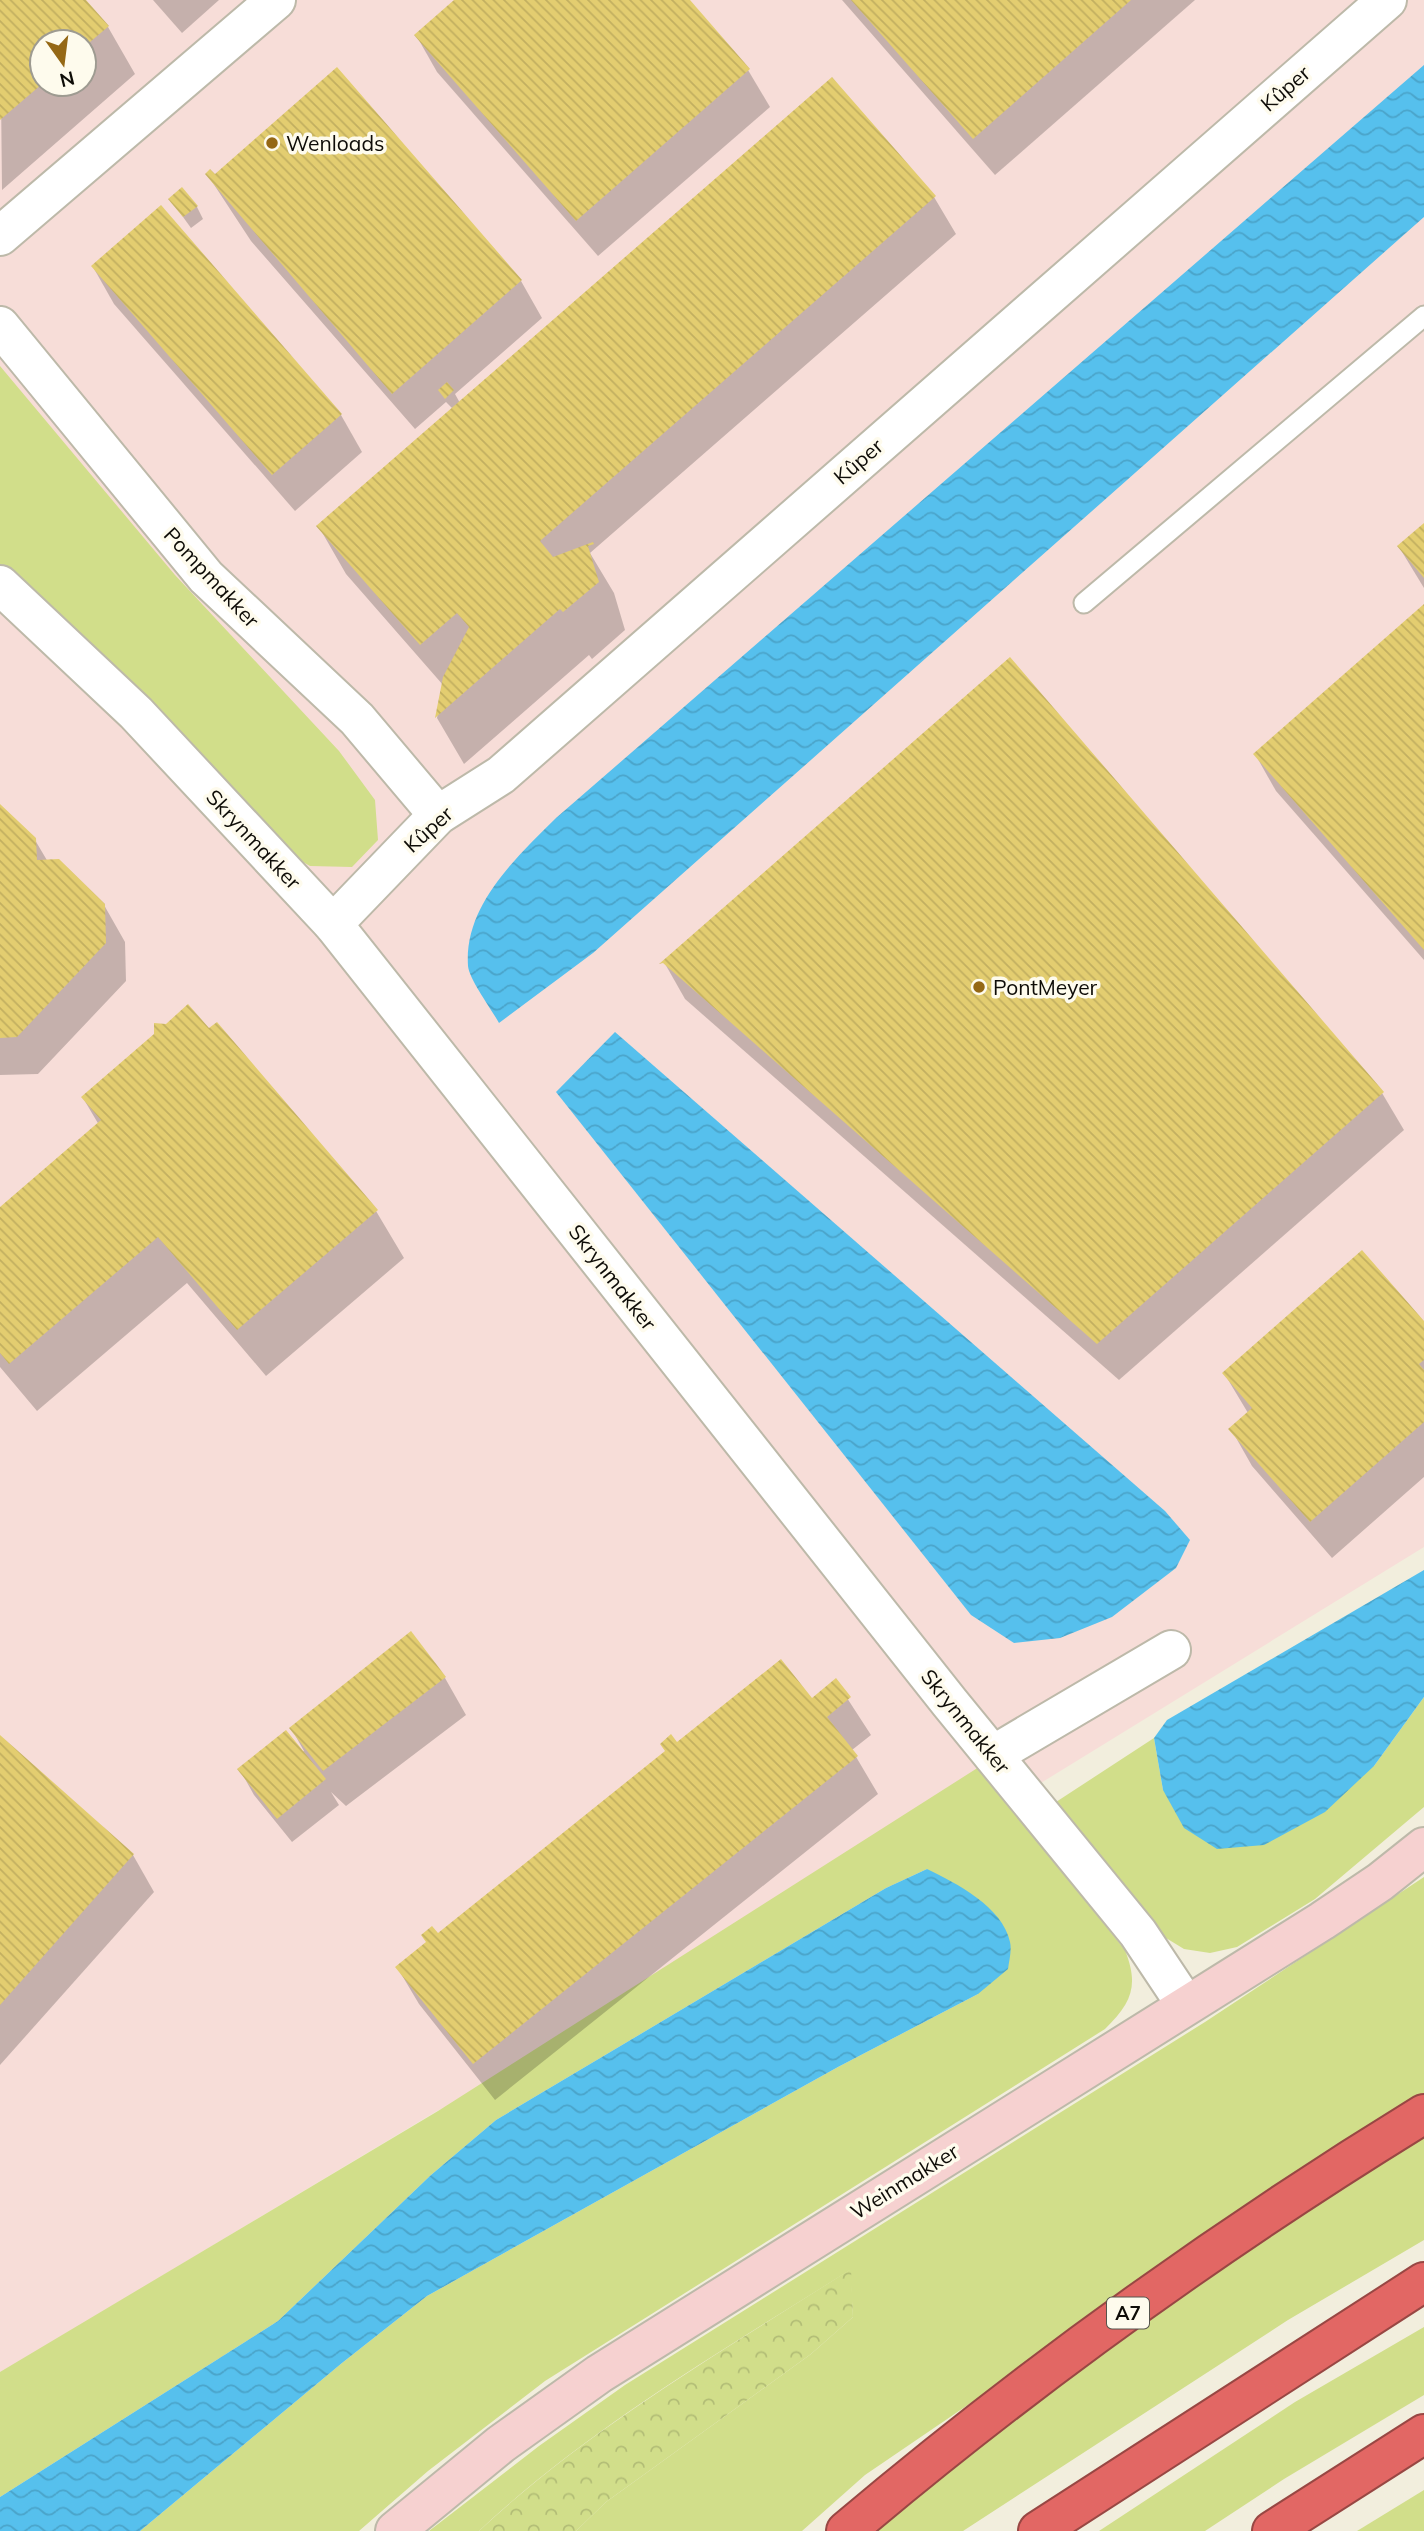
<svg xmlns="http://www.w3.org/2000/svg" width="1424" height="2531" viewBox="0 0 1424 2531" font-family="Mulish,sans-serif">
	<defs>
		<pattern id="forest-crowns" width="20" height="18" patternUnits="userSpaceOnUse" patternTransform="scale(1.75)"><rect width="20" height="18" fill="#d1de8a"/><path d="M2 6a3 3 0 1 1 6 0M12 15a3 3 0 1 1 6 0" fill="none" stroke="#b2bd76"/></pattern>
		<pattern id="water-waves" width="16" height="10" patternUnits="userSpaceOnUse" patternTransform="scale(1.75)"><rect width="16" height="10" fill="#56c0ed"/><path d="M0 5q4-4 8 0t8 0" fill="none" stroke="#4aa4ca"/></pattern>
		<pattern id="building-back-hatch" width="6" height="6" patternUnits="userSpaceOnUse" patternTransform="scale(1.75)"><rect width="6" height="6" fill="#e3cd70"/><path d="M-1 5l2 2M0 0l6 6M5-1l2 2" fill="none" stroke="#c2af60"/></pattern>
	</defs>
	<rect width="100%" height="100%" fill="#f2eedd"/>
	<path fill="#f7ddd8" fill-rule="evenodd" d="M0 0H1424V1547L760 1956 437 2111 0 2373ZM42 42H84V84H42Z"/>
	<g fill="#d1de8a">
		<path d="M0 366 175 575 339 751 375 800 378 840 352 867 310 866 260 838 0 570Z"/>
		<path d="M1424 1697V1807L1315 1899 1237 1947 1210 1953 1184 1949 1166 1938 1056 1802 1154 1738 1163 1790 1374 1766Z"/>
		<path d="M979 1767 1125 1950C1139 1986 1132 2002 1105 2029L545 2381 428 2471 359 2531H140L342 2363 427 2296 838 2067 978 1994 927 1869 886 1888 496 2120 431 2175 278 2321 0 2497V2372L438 2111Z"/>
		<path d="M1424 1877V2098L1351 2144 865 2475 802 2531H576L606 2502 811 2354 853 2317 850 2270C722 2351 590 2427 479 2531H429L539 2446 625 2385 1205 2022Z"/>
		<path d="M1424 2133V2240L1288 2320 963 2531H857L1135 2327Z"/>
		<path d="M1424 2327V2395L1284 2479 1205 2531H1099L1295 2402Z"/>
		<path d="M1424 2490V2531H1357Z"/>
	</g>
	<path fill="url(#forest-crowns)" d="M851 2269 853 2317 811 2354 606 2502 576 2531H479C590 2427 723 2351 851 2269Z"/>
	<g fill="url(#water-waves)">
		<path d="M1424 65V217L593 953 499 1023C492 1010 469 979 468 966 464 905 516 858 556 818Z"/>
		<path d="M615 1032 1165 1511 1190 1540 1176 1568 1112 1617 1060 1638 1014 1643 971 1615 556 1092Z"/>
		<path d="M1424 1570V1697L1374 1766 1325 1812 1264 1845 1217 1849 1184 1828 1163 1790 1154 1738 1167 1720Z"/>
		<path d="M927 1869C956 1883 1003 1907 1010 1942 1012 1950 1009 1961 1008 1969L978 1994 838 2067 427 2296 342 2363 140 2531H0V2497L278 2321 431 2175 496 2120 886 1888Z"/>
	</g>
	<g fill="#0003" fill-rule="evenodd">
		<path d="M0 0H84L108 27 135 74 2 190ZM42 42H84V84H42Z"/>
		<path d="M153 0H219L182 33Z"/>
		<path d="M456 0H687L748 70 770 107 598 256 437 72 416 35Z"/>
		<path d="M842 0H1195L995 175Z"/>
		<path d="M336 70 521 281 542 318 455 394 460 403 934 197 956 234 590 553 614 593 625 630 592 659 589 655 464 764 437 718 443 685 346 574 319 527 453 409 446 402 415 429 251 241 207 174 214 176Z"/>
		<path d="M170 199 197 207 203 219 191 228Z"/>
		<path d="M160 208 341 415 362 452 295 511 114 304 93 267Z"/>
		<path d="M1424 525V588L1399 547Z"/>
		<path d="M1424 606V960L1276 791 1255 754Z"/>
		<path d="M0 806 35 840 48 862 104 905 125 942 126 981 38 1074 0 1075Z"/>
		<path d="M664 962 1382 1093 1404 1130 1119 1380 685 999Z"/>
		<path d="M208 1031 376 1211 404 1258 266 1376 187 1283 37 1411 0 1367V1209L99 1125 83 1098Z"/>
		<path d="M1424 1324V1477L1332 1558 1252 1466 1231 1429 1248 1413 1224 1373Z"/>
		<path d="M410 1633 445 1678 466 1715 346 1806 331 1792 339 1805 292 1842 254 1795 240 1770 304 1751 291 1728Z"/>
		<path d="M836 1681 871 1735 852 1750 878 1794 495 2100 419 2004 397 1967 677 1745 812 1700Z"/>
		<path d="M0 1737 133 1855 154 1892 0 2065Z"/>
	</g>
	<g fill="url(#building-back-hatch)">
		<path d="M0 0H86L109 26 84 47V42H42V84L0 120Z"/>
		<path d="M454 0H690L750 69 576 221 414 35Z"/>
		<path d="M851 0H1131L973 139Z"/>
		<path d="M337 67 522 280 392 394 205 174 210 169 215 174Z"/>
		<path d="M832 77 936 196 540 541 553 557 593 542 594 544 588 546 599 582 563 612 560 609 435 718 443 677 469 627 457 613 420 645 316 526Z"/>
		<path d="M182 187 198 206 183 217 168 199Z"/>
		<path d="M161 205 342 414 272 475 91 266Z"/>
		<path d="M447 382 454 390 445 399 438 390Z"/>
		<path d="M1424 523V578L1397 546Z"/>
		<path d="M1424 604V950L1253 754Z"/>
		<path d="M1010 657 1384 1092 1097 1344 663 963 659 964Z"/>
		<path d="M0 804 36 838 37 860 59 859 105 904 106 943 17 1037 0 1038Z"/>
		<path d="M188 1004 209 1028 217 1022 378 1210 237 1330 158 1237 9 1364 0 1353V1207L101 1120 81 1097 154 1034V1023L166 1024Z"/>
		<path d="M1362 1250 1424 1321V1360L1419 1364 1424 1370V1422L1310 1522 1228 1429 1252 1408 1222 1373Z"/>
		<path d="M411 1631 446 1677 323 1771 289 1728Z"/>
		<path d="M781 1659 812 1698 836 1678 851 1697 827 1717 858 1756 473 2064 395 1967 426 1942 421 1935 432 1926 438 1933 665 1751 660 1744 671 1734 677 1742Z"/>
		<path d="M286 1730 326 1779 277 1819 237 1769Z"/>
		<path d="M0 1735 134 1854 0 2005Z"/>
	</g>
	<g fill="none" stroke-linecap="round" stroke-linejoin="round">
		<defs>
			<path id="lane" d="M1084 603 1424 316"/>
			<g id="street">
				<path d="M0 236 276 0"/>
				<path d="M0 326 206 577 357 719 438 815"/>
				<path d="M0 585 136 713 333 924 950 1703 1138 1933 1186 2005"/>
				<path d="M333 924 438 815 501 775 1387 0"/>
				<path d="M993 1755 1171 1650"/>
			</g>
			<path id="secondary" d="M395 2531 501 2444 599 2374 1322 1921 1380 1882 1424 1847"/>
			<g id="highway">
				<path d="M846 2531C1027 2378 1222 2238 1424 2114"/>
				<path d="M1038 2531 1424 2282"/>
				<path d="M1272 2531 1424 2434"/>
			</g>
		</defs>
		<use href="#lane" stroke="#bdb9a9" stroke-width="23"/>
		<use href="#street" stroke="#bdb9a9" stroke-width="42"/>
		<use href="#secondary" stroke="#bdb9a9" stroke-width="42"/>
		<use href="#highway" stroke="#984743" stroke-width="42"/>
		<use href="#lane" stroke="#fff" stroke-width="19"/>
		<use href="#street" stroke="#fff" stroke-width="38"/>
		<use href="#secondary" stroke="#f6d1d0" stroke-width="38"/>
		<use href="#highway" stroke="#e26764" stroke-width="38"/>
	</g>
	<g fill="#956815" stroke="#fefbed" stroke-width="2.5">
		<circle cx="272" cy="143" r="7"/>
		<circle cx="979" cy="987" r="7"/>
	</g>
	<g text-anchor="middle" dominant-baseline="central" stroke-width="7" stroke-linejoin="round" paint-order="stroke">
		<rect fill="#fefbed" stroke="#56544c" stroke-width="2" x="1107" y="2297.5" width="42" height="31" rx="5"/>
		<g font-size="19" font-weight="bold" fill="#0e0c07">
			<text x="1128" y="2313">A7</text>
		</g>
		<g font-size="21" fill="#0e0c07" stroke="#fefbed">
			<text transform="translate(1285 88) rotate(-41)">Kûper</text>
			<text transform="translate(858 461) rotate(-41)">Kûper</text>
			<text transform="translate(212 577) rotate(47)">Pompmakker</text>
			<text transform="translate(428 829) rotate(-42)">Kûper</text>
			<text transform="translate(254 839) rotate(47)">Skrynmakker</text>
			<text transform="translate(613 1277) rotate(52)">Skrynmakker</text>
			<text transform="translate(966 1721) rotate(51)">Skrynmakker</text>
			<text transform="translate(904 2181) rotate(-32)">Weinmakker</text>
		</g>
		<g font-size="21" fill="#0e0c07" stroke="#fefbed" text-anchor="start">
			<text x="286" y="143">Wenloads</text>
			<text x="993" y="987">PontMeyer</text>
		</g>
	</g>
	<g transform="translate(63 63) rotate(166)"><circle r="33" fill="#fefbed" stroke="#9e9b91" stroke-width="2"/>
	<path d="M0-5L12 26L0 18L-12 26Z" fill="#956815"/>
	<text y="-10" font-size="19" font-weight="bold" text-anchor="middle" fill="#0e0c07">N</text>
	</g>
</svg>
